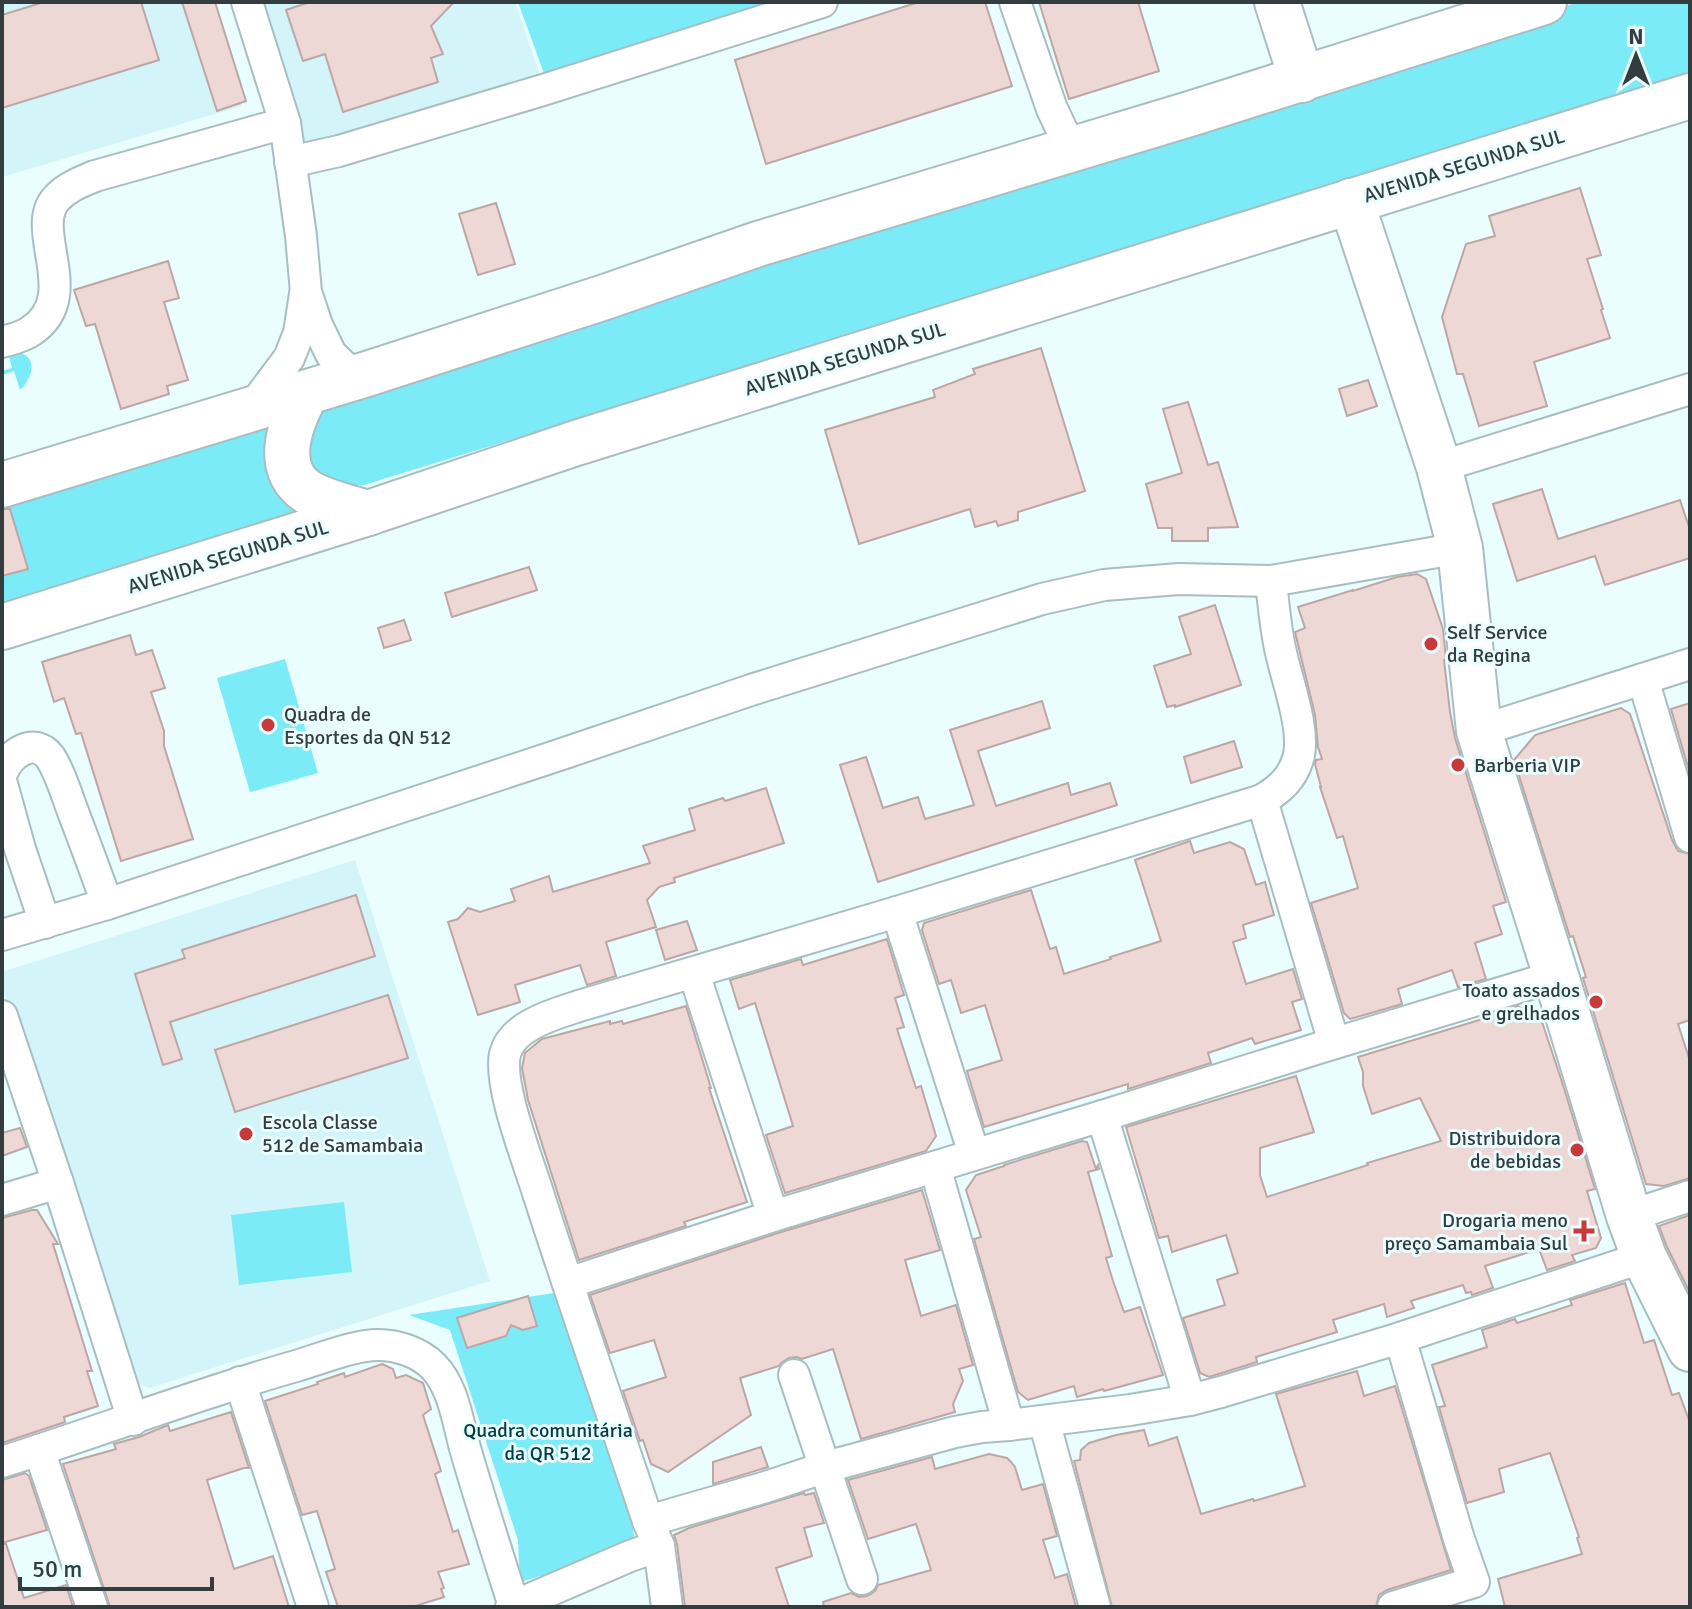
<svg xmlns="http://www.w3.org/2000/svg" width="1692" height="1609" viewBox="0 0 1692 1609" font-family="Signika,sans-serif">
	<rect width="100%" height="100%" fill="#eafdff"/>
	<g fill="#d3f4f8">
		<path d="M2 2H209L242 106 2 177Z"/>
		<path d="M257 2H515L540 75 326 146 296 138Z"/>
		<path d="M355 860 490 1281 149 1388 129 1379 2 986V972Z"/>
	</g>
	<g fill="#7bebf8">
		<path d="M518 2H773L545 76Z"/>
		<path d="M1579 2H1690V71L1332 186 364 485 332 486 310 479 305 411 1073 155Z"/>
		<path d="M8 352C11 352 19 352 22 353 39 361 30 381 20 390L14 371 2 375V371L12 368Z"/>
		<path d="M281 412 314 513 2 611V500Z"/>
		<path d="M285 659 318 773 250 792 217 678Z"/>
		<path d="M344 1202 352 1272 239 1285 231 1215Z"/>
		<path d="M554 1293 592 1388 629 1505 634 1536 626 1551 520 1582 518 1540 450 1330 409 1315Z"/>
	</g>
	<g fill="#eed8d6" stroke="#bca7a5" stroke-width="2">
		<path d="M44 2H141L159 60 2 108V15Z"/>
		<path d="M182 2H215L246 101 217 111Z"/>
		<path d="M310 2H454L431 26 443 54 431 58 438 82 343 112 325 54 303 61 286 10Z"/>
		<path d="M919 2H985L1012 86 766 164 735 60Z"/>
		<path d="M1039 2H1138L1159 71 1069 99Z"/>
		<path d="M1580 188 1601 255 1587 259 1603 309 1601 310 1610 338 1534 362 1547 406 1479 426 1463 374H1457L1442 317 1466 244 1495 236 1489 216Z"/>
		<path d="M496 203 515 264 478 275 459 214Z"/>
		<path d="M168 261 179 298 164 302 188 380 167 386 169 394 121 409 95 324 86 326 74 290Z"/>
		<path d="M1041 348 1085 491 1018 512V520L998 526 996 521 975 527 970 509 859 544 825 430 935 397 933 390 975 374 973 369Z"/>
		<path d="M1368 380 1377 406 1347 416 1339 389Z"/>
		<path d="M1188 402 1208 465 1218 462 1238 527 1208 528V541H1172V528H1158L1146 484 1182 473 1163 409Z"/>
		<path d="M1542 489 1558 539 1680 500 1690 530V558L1605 585 1595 556 1517 581 1493 504Z"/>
		<path d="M2 509H10L28 569 2 576Z"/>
		<path d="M529 567 537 590 452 617 445 593Z"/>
		<path d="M1417 574 1426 579 1443 629 1446 659 1444 660 1450 712 1455 738 1506 902 1493 906 1502 934 1475 943 1486 979 1458 987 1452 970 1398 989 1402 1004 1350 1019 1344 1013 1311 903 1358 888 1343 836 1337 838 1320 787H1321L1315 764 1316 760 1322 759 1318 747 1315 715 1295 632 1305 628 1298 607 1353 590V591L1397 577Z"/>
		<path d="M1215 605 1241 685 1175 707V705L1167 707 1154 666 1191 654 1179 617Z"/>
		<path d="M404 620 411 640 384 648 378 628Z"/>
		<path d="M130 635 136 655 152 650 165 688 151 692 164 731V746L193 839 121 861 81 733 76 734 64 698 54 702 42 662Z"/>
		<path d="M1042 701 1050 728 978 751 996 806 1068 783 1071 795 1110 783 1117 805 878 882 840 765 866 757 883 808 918 797 925 819 974 805 950 730Z"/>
		<path d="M1690 703V774L1671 709Z"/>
		<path d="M1621 708 1630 714 1672 840 1678 851 1690 854V1020L1678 1024 1690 1061V1178L1664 1186 1646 1184 1583 978 1586 977 1573 936 1570 937 1514 760 1535 735Z"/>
		<path d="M1234 741 1242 767 1191 783 1184 757Z"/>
		<path d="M766 788 784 843 674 878 675 882 659 887 647 900 656 927 606 942 616 976 587 985 580 965 515 985 520 1002 478 1015 448 922 458 919 468 908 480 912 515 901 511 889 549 876 553 892 650 863 643 846 695 830 689 809 723 798 725 801Z"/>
		<path d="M1190 841 1194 853 1230 842 1244 849 1256 885 1265 882 1274 915 1243 925 1246 938 1233 942 1246 984 1293 969 1302 999 1292 1002 1301 1030 1255 1044 1252 1038 1208 1053 1211 1063 1128 1089V1084L984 1127 967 1071 1002 1060 985 1005 961 1013 951 980 939 984 922 930 924 923 1031 890 1050 949 1056 947 1064 974 1111 959 1110 957 1161 941 1135 860Z"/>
		<path d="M356 895 375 956 170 1022 182 1059 163 1065 135 974 185 958 182 950Z"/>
		<path d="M687 921 697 950 665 960 656 930Z"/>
		<path d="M887 939 904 995 895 998 904 1027 897 1029 916 1088 921 1086 936 1136 926 1151 785 1193 766 1135 793 1126 755 1003 739 1009 730 980 801 959 803 965Z"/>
		<path d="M388 995 408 1058 235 1112 215 1050Z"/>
		<path d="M686 1006 711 1088H709L747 1202 684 1222 686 1226 579 1260 528 1100 522 1068 525 1053 542 1039 561 1034 610 1021V1024L622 1021 623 1024Z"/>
		<path d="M1518 1006 1542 1022 1562 1082 1595 1189 1587 1191 1601 1238 1596 1248 1572 1255 1575 1261 1547 1270 1539 1249 1485 1266 1493 1288 1472 1295 1471 1292 1466 1293 1463 1285 1411 1301 1414 1308 1387 1317 1384 1304 1333 1320 1337 1332 1256 1357 1257 1362 1209 1377 1200 1373 1183 1318 1225 1305 1217 1280 1238 1273 1226 1235 1172 1252 1168 1236 1159 1238 1126 1127 1296 1076 1314 1132 1260 1148V1175L1267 1197 1368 1165 1367 1163 1441 1141 1420 1098 1372 1114 1363 1086V1072L1358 1057 1486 1018V1016Z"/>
		<path d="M20 1128 27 1147 2 1156V1133Z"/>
		<path d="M1082 1141 1087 1142 1096 1169 1098 1165 1099 1169 1088 1172 1112 1256 1106 1258 1113 1281 1124 1312 1140 1307 1163 1375 1104 1391 1103 1389 1077 1397 1074 1386 1028 1400 1018 1392 974 1239 981 1237 966 1190 976 1175 1004 1166V1165Z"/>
		<path d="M922 1190 940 1250 905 1260 921 1316 956 1305 973 1365 959 1369 963 1381 953 1404 955 1412 861 1439 833 1349 802 1359 797 1357 789 1358 781 1363 779 1366 740 1378 751 1415 668 1472 651 1464 643 1440 640 1441 623 1391 666 1377 654 1340 610 1353 590 1295 778 1233Z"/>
		<path d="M32 1210H37L58 1244H53L92 1371H87L98 1406 64 1417 65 1422 2 1443V1218Z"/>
		<path d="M1690 1215V1293L1667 1247 1659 1226Z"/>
		<path d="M1625 1283 1644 1343 1654 1340 1672 1395 1679 1393 1690 1423V1607H1505L1498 1579 1582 1554 1577 1538 1579 1537 1550 1453 1499 1469 1504 1492 1467 1503 1439 1407 1445 1406 1432 1365 1487 1347 1482 1330 1515 1319 1517 1323 1572 1305 1570 1300Z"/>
		<path d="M528 1296 537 1326 523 1330 511 1325 506 1336 467 1348 457 1318Z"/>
		<path d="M382 1364 393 1369 396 1378 406 1375 423 1383 431 1409 423 1415 441 1471 435 1474 453 1532 458 1530 469 1564 438 1572 444 1588 441 1589 444 1597 412 1607H338L326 1572 335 1569 317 1511 302 1515 265 1401 318 1384 317 1382 344 1373 345 1377Z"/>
		<path d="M1357 1371 1364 1396 1395 1386 1451 1570 1387 1590 1379 1595 1376 1607H1112L1074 1461 1080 1460 1081 1450 1089 1443 1116 1435 1144 1430 1149 1446 1177 1437 1201 1514 1253 1499 1254 1501 1305 1486 1276 1394Z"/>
		<path d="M231 1412 249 1468H244L207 1480 234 1569 273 1556 289 1607H110L63 1464 116 1449 114 1444 139 1437 168 1425 170 1431Z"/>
		<path d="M761 1447 768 1467 713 1484V1462Z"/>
		<path d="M989 1454 1007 1458 1011 1462 1015 1467 1022 1490 1043 1484 1057 1536 1043 1540 1055 1578 1067 1574 1076 1607H824L823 1602 851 1593 859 1597 867 1596 875 1591 878 1585 931 1570 916 1524 868 1539 848 1480 932 1457 935 1469Z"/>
		<path d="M25 1473 29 1476 47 1530 2 1543V1480Z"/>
		<path d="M804 1493 805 1495 814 1493 824 1523 804 1528 812 1556 776 1568 789 1607H685L677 1544 674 1535 689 1528Z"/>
		<path d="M2 1544H6L24 1598 66 1585 73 1607H2Z"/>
	</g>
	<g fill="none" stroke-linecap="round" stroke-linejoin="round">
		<defs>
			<g id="street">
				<path d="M247 2 285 123 301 236 306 292 317 325 331 354 356 378"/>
				<path d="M1015 2 1052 109 1071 149"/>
				<path d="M290 162 339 151 543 90 822 2"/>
				<path d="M2 342C12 339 23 337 31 331 84 296 27 229 57 198 67 187 81 182 95 176L285 123"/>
				<path d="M250 410 289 358 299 333 305 294"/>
				<path d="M1439 467 1690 389"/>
				<path d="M1643 679 1690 837"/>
				<path d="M1479 731 1690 664"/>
				<path d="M2 773C9 754 34 736 50 757 60 772 66 793 72 809 84 841 96 872 107 904"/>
				<path d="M2 784 20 849 45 923"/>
				<path d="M1262 800 1334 1043"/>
				<path d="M897 912 974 1154"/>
				<path d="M2 935 107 904 565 753 751 690 1042 599 1104 585 1179 579 1271 581"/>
				<path d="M694 973 773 1216"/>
				<path d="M2 1016 58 1183"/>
				<path d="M1102 1116 1190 1400"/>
				<path d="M935 1167 1009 1425"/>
				<path d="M2 1200 58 1183 133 1420"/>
				<path d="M1629 1216 1690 1196"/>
				<path d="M568 1283 773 1216 1102 1116 1319 1048 1556 976"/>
				<path d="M794 1375 862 1579"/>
				<path d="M240 1382 313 1607"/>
				<path d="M1044 1421 1095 1607"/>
				<path d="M39 1450 92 1607"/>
				<path d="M2 1462C100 1431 197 1394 296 1366 320 1359 354 1345 378 1345 397 1345 419 1352 433 1366 455 1388 458 1426 467 1455 482 1506 498 1556 514 1606L511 1607"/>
				<path d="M648 1521C612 1413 574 1305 539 1196 529 1163 498 1086 505 1054 512 1025 555 1014 579 1006L897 912 1262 800C1279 790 1292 779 1298 759 1307 729 1284 674 1279 643 1275 622 1273 601 1271 581L1460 548"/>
				<path d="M514 1606 630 1556 659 1546"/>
				<path d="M667 1607 659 1546 648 1521 766 1487 826 1467 955 1432 982 1427 1009 1425 1130 1410 1190 1400 1221 1392 1400 1338 1644 1257"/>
				<path d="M1393 1607 1474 1582 1459 1539 1400 1338"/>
			</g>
			<g id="secondary">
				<path d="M1277 2 1302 80"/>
				<path d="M1351 201 1439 467 1460 548 1479 731 1556 976 1629 1216 1644 1257 1690 1349"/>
				<path d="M306 394C289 425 271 473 313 495 330 503 350 508 368 513"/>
				<path d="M2 485 367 374 605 297 758 244 1193 113 1544 2"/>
				<path d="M2 627 368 513 576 443 1690 96"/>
			</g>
		</defs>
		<use href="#street" stroke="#a8bec1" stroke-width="34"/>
		<use href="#secondary" stroke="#a8bec1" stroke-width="48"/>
		<use href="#street" stroke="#fff" stroke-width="30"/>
		<use href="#secondary" stroke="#fff" stroke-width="44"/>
	</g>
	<g fill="#c83939" stroke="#eafdff" stroke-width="3">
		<circle cx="1431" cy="644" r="8"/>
		<circle cx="268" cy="725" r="8"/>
		<circle cx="1458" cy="765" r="8"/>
		<circle cx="1596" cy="1002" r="8"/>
		<circle cx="246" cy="1134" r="8"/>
		<circle cx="1577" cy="1150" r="8"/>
		<path d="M1580 1219h8v8h8v8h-8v8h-8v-8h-8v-8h8z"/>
	</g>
	<g text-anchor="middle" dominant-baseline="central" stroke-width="6" stroke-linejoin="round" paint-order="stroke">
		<g font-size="20" fill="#333c3e" stroke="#eafdff">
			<text transform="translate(1464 166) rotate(-17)">AVENIDA SEGUNDA SUL</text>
			<text transform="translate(845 359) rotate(-17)">AVENIDA SEGUNDA SUL</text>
			<text transform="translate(228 557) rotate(-17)">AVENIDA SEGUNDA SUL</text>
		</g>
		<g font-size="20" fill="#333c3e" stroke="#eafdff" text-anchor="start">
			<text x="1447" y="632">Self Service<tspan x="1447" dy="23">da Regina</tspan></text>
			<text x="284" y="714">Quadra de<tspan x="284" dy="23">Esportes da QN 512</tspan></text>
			<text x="1474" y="765">Barberia VIP</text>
			<text x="1580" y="990" text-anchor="end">Toato assados<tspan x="1580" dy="23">e grelhados</tspan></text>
			<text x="262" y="1122">Escola Classe<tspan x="262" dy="23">512 de Samambaia</tspan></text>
			<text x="1561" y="1138" text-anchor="end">Distribuidora<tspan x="1561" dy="23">de bebidas</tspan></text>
			<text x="1568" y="1220" text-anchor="end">Drogaria meno<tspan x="1568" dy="23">preço Samambaia Sul</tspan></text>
		</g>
		<g font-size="20" fill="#003c42" stroke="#eafdff">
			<text x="548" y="1430">Quadra comunitária<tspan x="548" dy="23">da QR 512</tspan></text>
		</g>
	</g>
	<rect width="1692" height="1609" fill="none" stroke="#333c3e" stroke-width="8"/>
	<g transform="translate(1636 56)" stroke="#eafdff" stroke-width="6" paint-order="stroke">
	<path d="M0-6L14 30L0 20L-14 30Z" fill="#333c3e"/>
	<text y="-12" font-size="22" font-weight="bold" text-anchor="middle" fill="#333c3e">N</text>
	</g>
	<path d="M20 1577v12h192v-12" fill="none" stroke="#333c3e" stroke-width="4"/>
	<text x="32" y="1577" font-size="24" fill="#333c3e" stroke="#eafdff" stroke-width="6" paint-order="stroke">50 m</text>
</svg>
